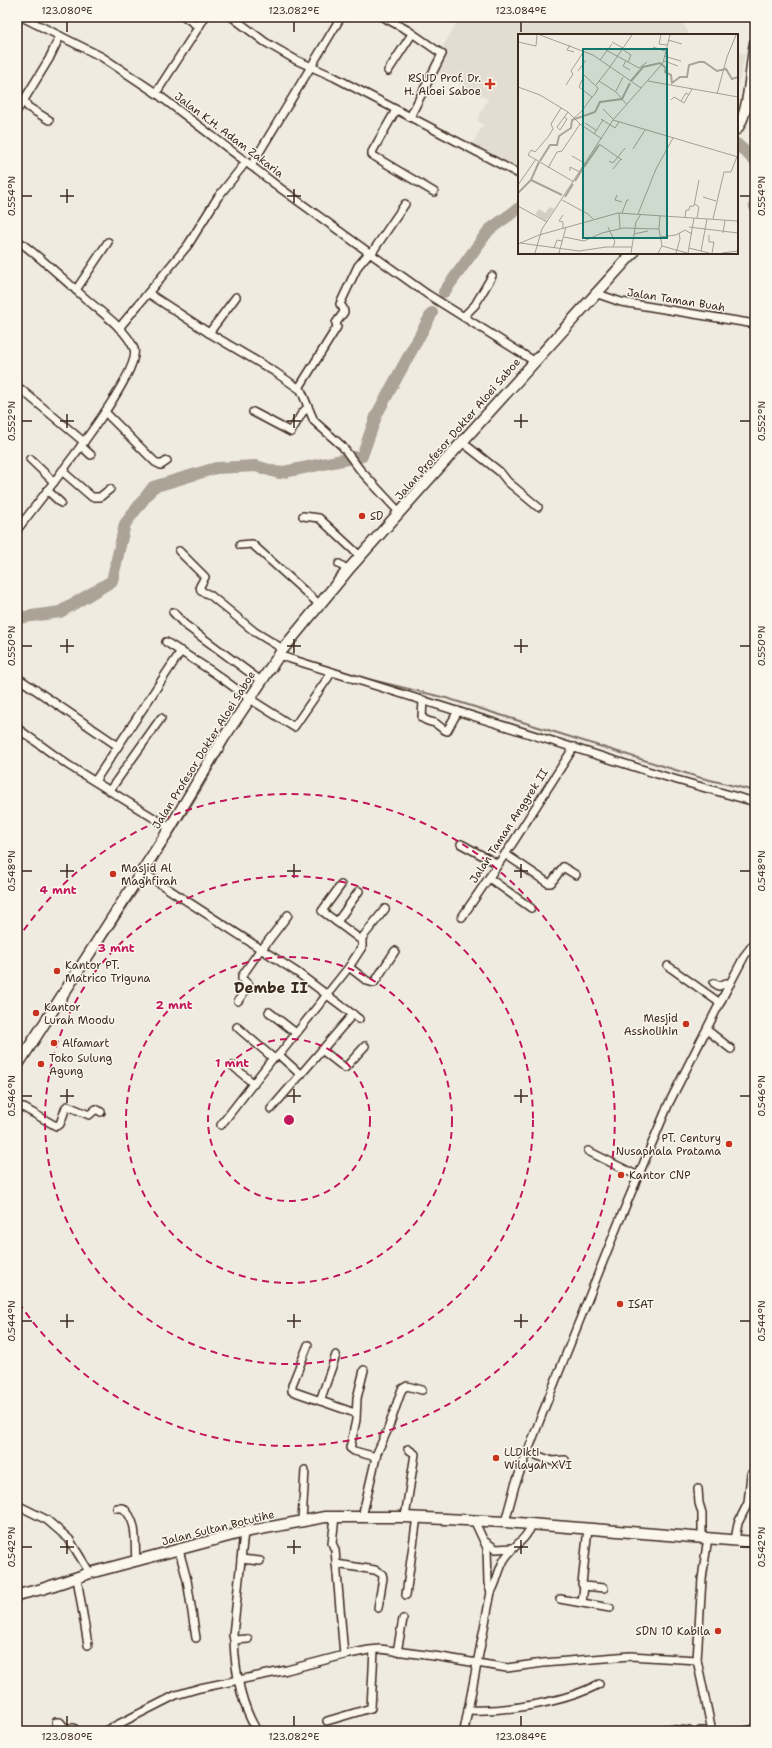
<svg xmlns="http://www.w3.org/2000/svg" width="772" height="1748" viewBox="0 0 772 1748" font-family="'Shantell Sans',sans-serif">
	<rect width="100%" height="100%" fill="#f0ebe0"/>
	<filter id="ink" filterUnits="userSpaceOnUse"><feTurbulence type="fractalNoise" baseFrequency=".025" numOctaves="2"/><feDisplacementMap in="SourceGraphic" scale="8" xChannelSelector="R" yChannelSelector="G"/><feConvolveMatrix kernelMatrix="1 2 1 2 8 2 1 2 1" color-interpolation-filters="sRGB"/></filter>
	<g filter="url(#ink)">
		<g fill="#e2dcd1">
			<path d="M460 17H669L685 26 689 35H519V171L472 145 483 125 477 120 488 99 435 70 441 50Z"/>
			<path d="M737 52 745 54 737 92Z"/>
		</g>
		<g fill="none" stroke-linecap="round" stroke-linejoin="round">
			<g stroke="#7f7367" stroke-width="2">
				<path d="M753 40 755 28"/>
				<path d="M741 107 746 78"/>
				<path d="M290 655 368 679 446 698 698 777 755 791"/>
				<path d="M269 679 278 668"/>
				<path d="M152 868 201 789 232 734"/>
				<path d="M78 980 146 878"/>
				<path d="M17 1075 22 1068"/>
			</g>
			<g stroke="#aca397" stroke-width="12">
				<path d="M737 144 755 161"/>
				<path d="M755 203V207"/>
				<path d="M444 292 489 230 519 208"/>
				<path d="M17 618 60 612 112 581 125 524 153 487 216 468 256 466 279 473 362 456 377 414 432 313"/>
			</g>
			<defs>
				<g id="street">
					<path d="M22 17 102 57 156 93 280 188 371 254 427 294 534 361"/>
					<path d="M185 17 199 27"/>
					<path d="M232 17 265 42 296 60 334 77 519 174"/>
					<path d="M383 17 409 31 442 54 410 117"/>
					<path d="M388 71 412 34"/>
					<path d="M156 93 205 17"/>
					<path d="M746 103 755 110"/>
					<path d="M17 110 24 101"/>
					<path d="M396 110 372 152V155L434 192"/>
					<path d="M49 120 28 107 24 100 49 59 60 36"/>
					<path d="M251 166 341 17"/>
					<path d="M17 240C42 258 63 279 86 299 100 311 128 331 134 349 143 374 36 504 17 530"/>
					<path d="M371 254 405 204"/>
					<path d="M76 290 108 242"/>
					<path d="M148 293 209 333 275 372 301 390 314 421 342 446 361 471 400 513"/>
					<path d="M595 293 621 302 755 324"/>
					<path d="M464 316 475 305 492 276"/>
					<path d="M119 328 188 245 218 197 246 162"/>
					<path d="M209 333 236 297"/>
					<path d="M17 386 84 442"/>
					<path d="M299 388 337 327 336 323 344 312 343 308 340 304 358 266 369 253"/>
					<path d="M105 412 155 462 161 465 167 461"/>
					<path d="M253 412 291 432 302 413 308 407"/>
					<path d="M462 442 500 472 508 482 538 507"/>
					<path d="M81 446 91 455"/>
					<path d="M30 459 54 482"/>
					<path d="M62 471 92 497H100L110 489"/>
					<path d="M47 490 61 503"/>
					<path d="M303 516 319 518 361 557"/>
					<path d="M240 545 252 544 320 605"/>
					<path d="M179 551 205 577 200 586 201 591 210 595 255 632 283 649"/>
					<path d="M339 564 348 570"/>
					<path d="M173 612 184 624 261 681"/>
					<path d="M166 642 213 672 250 699 294 727 332 672"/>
					<path d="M278 655 670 778 755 802"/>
					<path d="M18 678 118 746"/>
					<path d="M423 700 422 718C426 721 430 722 435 723 439 725 441 729 447 731L458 711"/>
					<path d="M17 728 68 765 170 828"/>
					<path d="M95 781 181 651"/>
					<path d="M110 790 161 718"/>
					<path d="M461 844 498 864"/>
					<path d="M505 854 548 883H551L563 867 576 875"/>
					<path d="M142 872 298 973 359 1019"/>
					<path d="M489 878 531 908"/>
					<path d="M341 885 322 911 361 940"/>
					<path d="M462 917 512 844 574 747"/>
					<path d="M337 922 359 891"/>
					<path d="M262 949 288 915"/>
					<path d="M668 966 720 1003"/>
					<path d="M349 967 367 981 374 983 395 951"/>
					<path d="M714 983 719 986 726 983 730 984"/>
					<path d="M238 1001 249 985 242 979V976L260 950"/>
					<path d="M269 1012 296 1033"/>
					<path d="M237 1027 272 1057 275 1058 279 1055 349 967 362 947V938L385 909"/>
					<path d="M707 1030 731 1049"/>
					<path d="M322 1050 345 1068 365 1046"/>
					<path d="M279 1055 301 1075"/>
					<path d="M233 1066 254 1084"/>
					<path d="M17 1104 56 1126 60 1124 66 1107 68 1106 89 1115 96 1109 101 1112"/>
					<path d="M271 1109 353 1014"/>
					<path d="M221 1125 273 1058"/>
					<path d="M588 1151 638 1176"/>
					<path d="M308 1345 292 1385V1391L355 1413"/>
					<path d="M364 1370 357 1398 356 1420 350 1448 354 1451 376 1457"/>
					<path d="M320 1401 336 1355"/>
					<path d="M528 1452 552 1461 565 1460"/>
					<path d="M698 1489 699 1503 702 1513V1537"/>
					<path d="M17 1505 47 1520 69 1539 90 1573"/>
					<path d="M117 1508H123C139 1522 134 1542 136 1561"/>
					<path d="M335 1517 332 1543 335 1550 344 1655"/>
					<path d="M362 1517 377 1453 388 1429 402 1389 407 1386 422 1390"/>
					<path d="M405 1517 415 1454 408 1449"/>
					<path d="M474 1520 487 1548 488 1583 491 1592"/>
					<path d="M302 1521 305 1470"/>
					<path d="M505 1522 515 1485 541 1417 618 1224 669 1103 725 993 745 955 755 942"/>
					<path d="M588 1528 582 1584 584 1586 604 1588"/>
					<path d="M244 1532 233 1635 234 1640 248 1639"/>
					<path d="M735 1540 738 1523 748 1503 751 1474"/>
					<path d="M484 1541 496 1549 512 1548"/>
					<path d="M179 1550 187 1580 196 1638"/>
					<path d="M241 1559 260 1561"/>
					<path d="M336 1564 375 1570 382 1574 383 1578 378 1608"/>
					<path d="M77 1578 88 1645"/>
					<path d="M406 1595 417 1517"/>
					<path d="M560 1599 610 1608"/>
					<path d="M582 1603 584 1586"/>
					<path d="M234 1640C235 1671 240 1703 257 1731"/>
					<path d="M397 1652 403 1619"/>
					<path d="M697 1660 712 1731"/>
					<path d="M468 1710C506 1712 566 1702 599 1684"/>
					<path d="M327 1721 371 1708 374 1650"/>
					<path d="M56 1722H60L65 1728H74L76 1731"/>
					<path d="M665 1729 689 1731"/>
					<path d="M105 1731 176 1695 200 1688 287 1670 344 1655 369 1650 380 1649 441 1657 507 1668 543 1663 630 1656 697 1660 702 1579 708 1537"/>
					<path d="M464 1731 491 1592C497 1582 498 1571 504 1560 513 1545 525 1542 533 1523"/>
					<path d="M700 1731H712"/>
					<path d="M746 1731 755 1729"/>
				</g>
				<g id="secondary">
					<path d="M737 129C751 108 750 68 755 43"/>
					<path d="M17 1066 170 828 223 739 283 649 348 570 462 442 633 253"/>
					<path d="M17 1595 42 1589 90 1573 244 1532 325 1517H405L505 1522 755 1542"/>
				</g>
			</defs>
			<use href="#street" stroke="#3b2a1e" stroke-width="10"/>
			<use href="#secondary" stroke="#3b2a1e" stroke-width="13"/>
			<use href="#street" stroke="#fbf7ec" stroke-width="7"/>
			<use href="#secondary" stroke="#fbf7ec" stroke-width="10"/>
		</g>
	</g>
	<path fill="none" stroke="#3b2a1e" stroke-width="1.5" d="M67 22V32M294 22V32M521 22V32M67 189V203M294 189V203M22 196H32M60 196H74M287 196H301M740 196H750M67 414V428M294 414V428M521 414V428M22 421H32M60 421H74M287 421H301M514 421H528M740 421H750M67 639V653M294 639V653M521 639V653M22 646H32M60 646H74M287 646H301M514 646H528M740 646H750M67 864V878M294 864V878M521 864V878M22 871H32M60 871H74M287 871H301M514 871H528M740 871H750M67 1089V1103M294 1089V1103M521 1089V1103M22 1096H32M60 1096H74M287 1096H301M514 1096H528M740 1096H750M67 1314V1328M294 1314V1328M521 1314V1328M22 1321H32M60 1321H74M287 1321H301M514 1321H528M740 1321H750M67 1540V1554M294 1540V1554M521 1540V1554M22 1547H32M60 1547H74M287 1547H301M514 1547H528M740 1547H750M67 1716V1726M294 1716V1726M521 1716V1726"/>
	<g fill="none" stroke="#c2185b" stroke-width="2" stroke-dasharray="7 5">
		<circle cx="289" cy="1120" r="81"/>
		<circle cx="289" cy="1120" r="163"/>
		<circle cx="289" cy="1120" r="244"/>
		<path d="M17 940A326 326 0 1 1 17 1300"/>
	</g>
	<g fill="#c8321e" stroke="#fbf7ec" stroke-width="1.5">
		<path d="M488 78h4v4h4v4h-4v4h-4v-4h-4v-4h4z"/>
		<circle cx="362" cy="516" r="4"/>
		<circle cx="113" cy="874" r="4"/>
		<circle cx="57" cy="971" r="4"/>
		<circle cx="36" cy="1013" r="4"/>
		<circle cx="686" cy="1024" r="4"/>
		<circle cx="54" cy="1043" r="4"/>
		<circle cx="41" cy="1064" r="4"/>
		<circle cx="729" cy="1144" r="4"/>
		<circle cx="621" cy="1175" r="4"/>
		<circle cx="620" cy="1304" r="4"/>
		<circle cx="496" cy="1458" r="4"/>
		<circle cx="718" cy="1631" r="4"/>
	</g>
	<g text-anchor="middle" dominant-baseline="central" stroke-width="3" stroke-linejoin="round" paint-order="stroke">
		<g font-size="11" fill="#3b2a1e" stroke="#fbf7ec" text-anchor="start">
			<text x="481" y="78" text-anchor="end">RSUD Prof. Dr.<tspan x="481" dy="13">H. Aloei Saboe</tspan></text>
			<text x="370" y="516">SD</text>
			<text x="121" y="868">Masjid Al<tspan x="121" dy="13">Maghfirah</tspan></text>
			<text x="65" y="965">Kantor PT.<tspan x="65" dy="13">Matrico Triguna</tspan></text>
			<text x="44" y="1007">Kantor<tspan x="44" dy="13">Lurah Moodu</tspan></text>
			<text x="678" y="1018" text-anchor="end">Mesjid<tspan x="678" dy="13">Assholihin</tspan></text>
			<text x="62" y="1043">Alfamart</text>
			<text x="49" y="1058">Toko Sulung<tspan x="49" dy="13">Agung</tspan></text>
			<text x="721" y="1138" text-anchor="end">PT. Century<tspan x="721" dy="13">Nusaphala Pratama</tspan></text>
			<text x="629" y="1175">Kantor CNP</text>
			<text x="628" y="1304">ISAT</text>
			<text x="504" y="1452">LLDikti<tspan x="504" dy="13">Wilayah XVI</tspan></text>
			<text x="710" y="1631" text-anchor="end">SDN 10 Kabila</text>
		</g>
		<g font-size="11" fill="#3b2a1e" stroke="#fbf7ec">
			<text transform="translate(229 135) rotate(37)">Jalan K.H. Adam Zakaria</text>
			<text transform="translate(676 300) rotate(9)">Jalan Taman Buah</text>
			<text transform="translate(458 429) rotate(-49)">Jalan Profesor Dokter Aloei Saboe</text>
			<text transform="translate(204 750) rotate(-58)">Jalan Profesor Dokter Aloei Saboe</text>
			<text transform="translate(509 826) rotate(-57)">Jalan Taman Anggrek II</text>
			<text transform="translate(218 1528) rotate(-14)">Jalan Sultan Botutihe</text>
		</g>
		<g font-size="15" font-weight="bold" fill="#3b2a1e" stroke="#fbf7ec">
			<text x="271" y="988">Dembe II</text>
		</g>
	</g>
	<g transform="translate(518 34)">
		<rect width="220" height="220" fill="#f0ebe0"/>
		<path d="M32 173 36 175 28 187 17 180 21 175 27 179Z" fill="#d5cec3"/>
		<path fill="none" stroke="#aca397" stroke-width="2" d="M113 47 125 33 142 29 148 34 147 38 153 41 154 49 162 43H169L171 31 181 28H186L199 37 208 35 214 45 220 43M22 127 32 111H39L41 102 53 94 54 86 77 78 82 68 104 65 112 49M66 133 81 111M13 146 44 161M57 147 65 134M0 159 13 146 21 128M47 163 55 150"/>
		<path fill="none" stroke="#a89e92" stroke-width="1" d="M22 1 75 21 123 54M143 1 141 10 149 11M150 6 164 10M0 8 18 12 19 1M52 11 49 16 56 18M135 13 147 17M105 14 114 1M104 15 113 21 110 28M88 16 121 34 129 28M146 22 163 27M82 26 94 10M108 27 105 32 112 36M146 27 160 32M92 33 105 14 94 8M60 37 68 26M81 47 98 58 109 71M130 47 220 63M48 51 55 40 53 37 66 17M78 51 92 33M0 53 22 61 50 78 62 90 84 105M98 57 105 43M199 60 209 23 218 1M153 66 156 63 166 69 174 55M163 67 168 59 171 61M43 74 33 90 35 95 30 103 17 118 13 116 10 121 56 148M85 75 96 86M56 84 63 78 74 63 77 60 80 54 66 41 61 53 74 63M83 85 97 94 101 88M95 86 220 123M67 89 78 96M42 96 39 93 50 78M42 96 49 85 46 83M76 100 85 86M81 110 104 126M115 115 127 96M54 122 68 130M91 127 95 129 107 114M30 134 39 118 44 117 62 90M95 135 103 125M52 137V133L62 138M0 151 18 125M99 161 97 166 104 168M185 163 198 167M44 166 70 180 75 185M177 170 181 173 179 184M0 172 29 188M101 179 102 194M104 179 109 166H111M120 180 138 135 155 104M167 183 168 176H171L172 172H176L181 146M195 185 206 138H213L220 120M90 193 97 208 95 213M171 193 220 199M45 194V188L41 187 45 181M205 199 207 186M116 200 130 197M191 201V208H196L194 219M46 203 66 207 84 199 105 194 141 195 142 182M142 203 158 201 167 196 174 200M2 209 61 217 88 213H114M0 210 21 201 100 179 220 187M144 212 169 219M36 214 39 206 44 207M171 214 191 219M183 217 189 185M17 219 24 195 95 86 145 29 152 1M41 219 48 193M113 219 118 188 123 180M140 219 144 212 141 195M158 219 162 205 161 199M170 219 176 184M204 219 220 217"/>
		<path fill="#0f766e" fill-opacity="0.15" stroke="#0f766e" stroke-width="2" d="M65 15H149V204H65Z"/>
		<rect width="220" height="220" fill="none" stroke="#3b2a1e" stroke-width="2"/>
	</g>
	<circle cx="289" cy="1120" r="6" fill="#c2185b" stroke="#fbf7ec" stroke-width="2"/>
	<g font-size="12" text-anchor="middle" font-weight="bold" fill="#c2185b" stroke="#fbf7ec" stroke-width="3" stroke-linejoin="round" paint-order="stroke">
		<text x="58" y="894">4 mnt</text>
		<text x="116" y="952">3 mnt</text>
		<text x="174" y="1009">2 mnt</text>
		<text x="232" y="1067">1 mnt</text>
	</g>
	<rect width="772" height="1748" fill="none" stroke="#fbf7ec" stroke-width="44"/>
	<rect x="22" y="22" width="728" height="1704" fill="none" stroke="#3b2a1e" stroke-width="1.5"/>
	<g font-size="10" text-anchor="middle" fill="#3b2a1e">
		<text x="67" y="14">123.080°E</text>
		<text x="294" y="14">123.082°E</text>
		<text x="521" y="14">123.084°E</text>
		<text transform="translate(11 196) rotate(-90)" y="4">0.554°N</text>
		<text transform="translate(761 196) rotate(-90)" y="4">0.554°N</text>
		<text transform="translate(11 421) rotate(-90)" y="4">0.552°N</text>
		<text transform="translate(761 421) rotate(-90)" y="4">0.552°N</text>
		<text transform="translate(11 646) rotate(-90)" y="4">0.550°N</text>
		<text transform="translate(761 646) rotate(-90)" y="4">0.550°N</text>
		<text transform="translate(11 871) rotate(-90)" y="4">0.548°N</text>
		<text transform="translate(761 871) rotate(-90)" y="4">0.548°N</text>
		<text transform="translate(11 1096) rotate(-90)" y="4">0.546°N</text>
		<text transform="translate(761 1096) rotate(-90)" y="4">0.546°N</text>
		<text transform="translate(11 1321) rotate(-90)" y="4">0.544°N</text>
		<text transform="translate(761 1321) rotate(-90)" y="4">0.544°N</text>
		<text transform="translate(11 1547) rotate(-90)" y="4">0.542°N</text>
		<text transform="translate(761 1547) rotate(-90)" y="4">0.542°N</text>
		<text x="67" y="1740">123.080°E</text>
		<text x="294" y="1740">123.082°E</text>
		<text x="521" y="1740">123.084°E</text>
	</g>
</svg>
